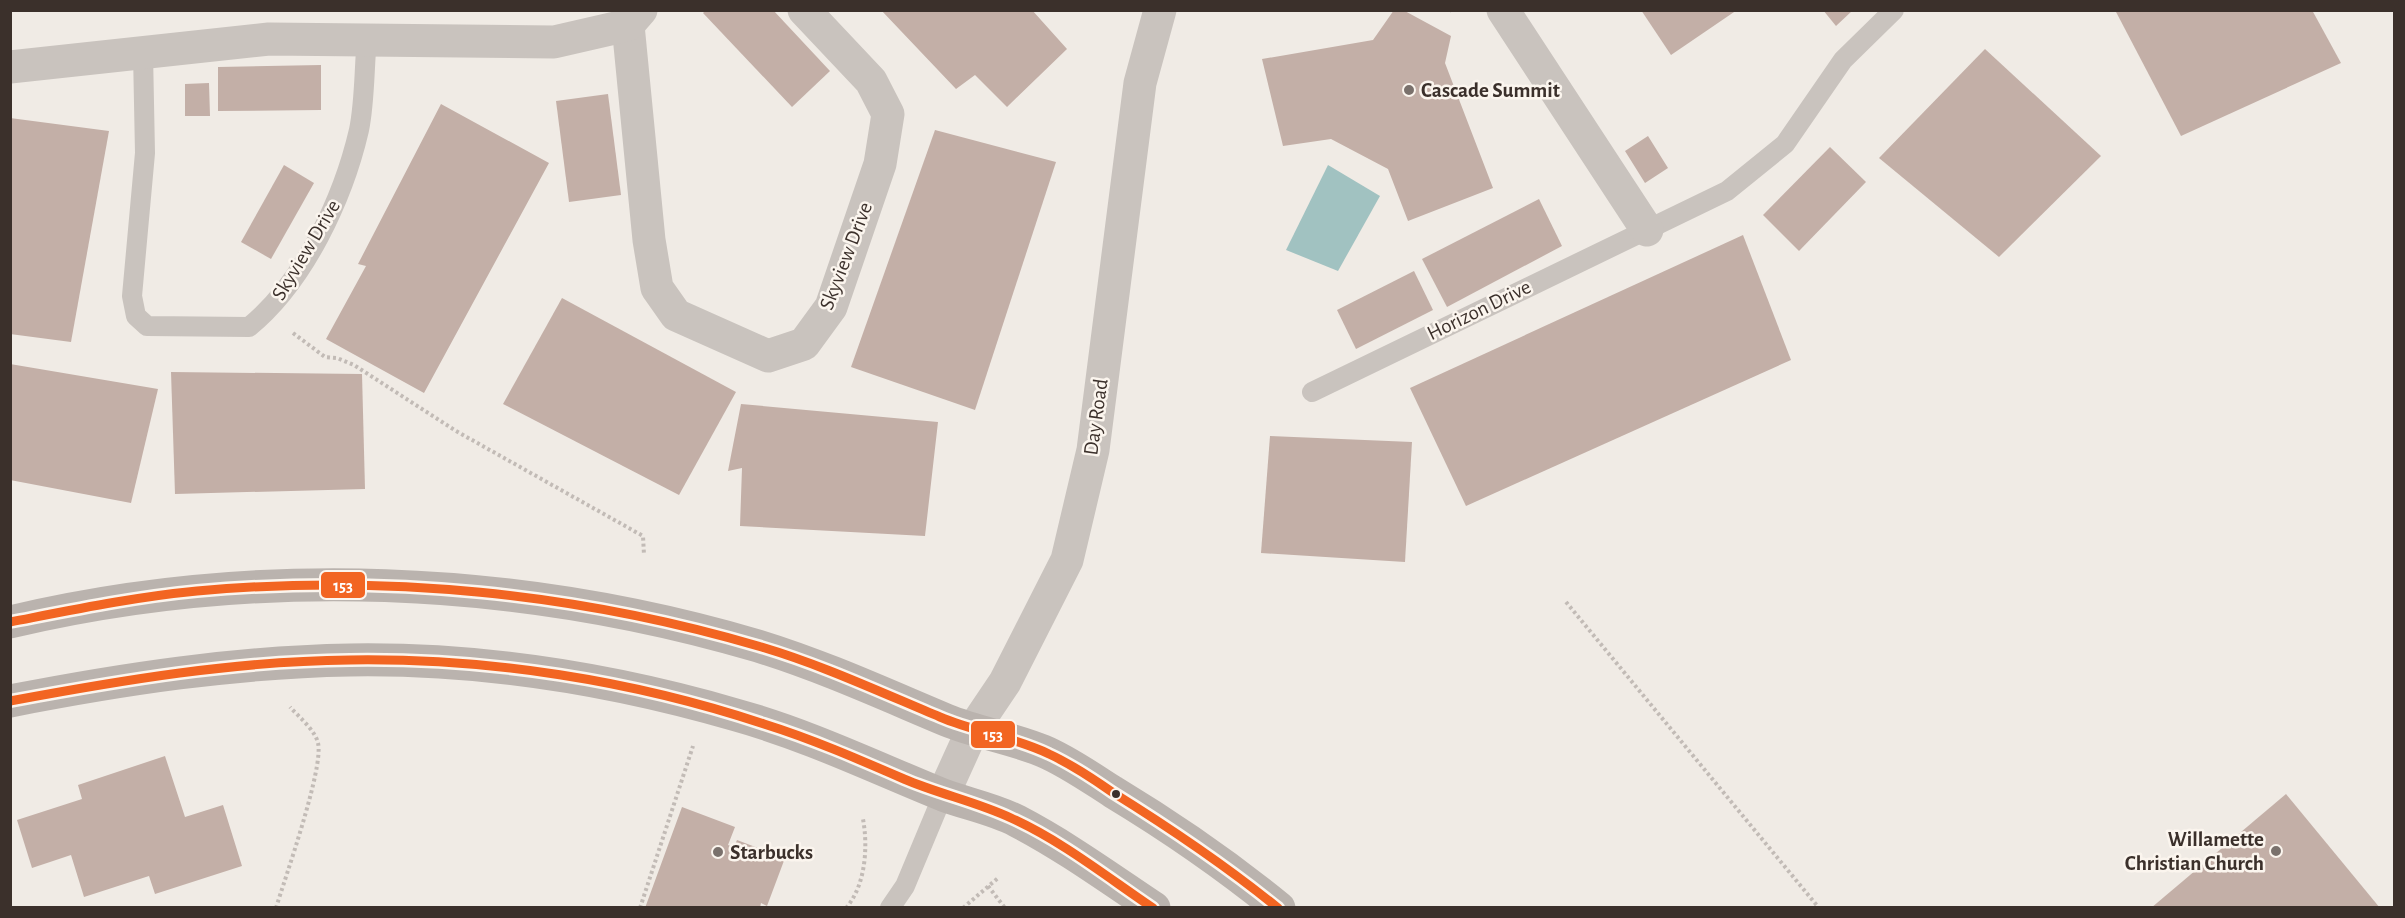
<svg xmlns="http://www.w3.org/2000/svg" width="2405" height="918" viewBox="0 0 2405 918" font-family="'Alegreya Sans',sans-serif">
	<rect width="100%" height="100%" fill="#f0ebe5"/>
	<path fill="#a1c2c1" d="M1328 165 1380 196 1338 271 1286 250Z"/>
	<g fill="#c3afa7">
		<path d="M706 10H773L830 71 792 107 703 13Z"/>
		<path d="M881 10H1032L1067 49 1007 107 975 75 956 89Z"/>
		<path d="M1394 10H1403L1451 36 1445 63 1493 188 1408 221 1388 169 1331 139 1283 146 1262 59 1373 40Z"/>
		<path d="M1641 10H1737L1671 55Z"/>
		<path d="M1823 10H1853L1836 26Z"/>
		<path d="M2115 10H2312L2341 63 2181 136Z"/>
		<path d="M1985 49 2101 156 1999 257 1879 158Z"/>
		<path d="M321 65V110L218 111V67Z"/>
		<path d="M209 83 210 116H185V84Z"/>
		<path d="M608 94 621 195 569 202 556 101Z"/>
		<path d="M441 104 549 163 424 393 326 339 366 266 358 264Z"/>
		<path d="M10 118 109 131 71 342 10 334Z"/>
		<path d="M935 130 1056 162 975 410 851 367Z"/>
		<path d="M1648 136 1668 168 1645 183 1625 151Z"/>
		<path d="M1830 147 1866 182 1799 251 1763 215Z"/>
		<path d="M284 165 314 183 271 259 241 242Z"/>
		<path d="M1539 199 1562 246 1447 307 1422 259Z"/>
		<path d="M1743 235 1791 360 1466 506 1410 388Z"/>
		<path d="M1414 271 1433 310 1356 349 1337 310Z"/>
		<path d="M562 298 736 392 679 495 503 404Z"/>
		<path d="M10 364 158 389 131 503 10 480Z"/>
		<path d="M171 372 362 374 365 489 175 494Z"/>
		<path d="M741 404 938 422 925 536 740 526 742 468 728 471Z"/>
		<path d="M1270 436 1412 442 1405 562 1261 553Z"/>
		<path d="M165 756 185 817 223 805 242 866 155 894 149 876 84 897 71 855 32 868 17 820 82 799 78 785Z"/>
		<path d="M2286 794 2380 908H2151Z"/>
		<path d="M682 807 735 827 728 845 734 847 737 840 785 858 767 906 761 903 760 908H645Z"/>
	</g>
	<g fill="none" stroke-linecap="round" stroke-linejoin="round">
		<g stroke="#c2bbb6" stroke-width="4" stroke-dasharray="3 3" stroke-linecap="butt">
			<path d="M1449 11 1450 10"/>
			<path d="M293 333 325 357 337 358 354 365 456 431 643 536 644 555"/>
			<path d="M1566 602 1819 908"/>
			<path d="M988 886 1005 908"/>
			<path d="M276 908C285 878 324 768 318 743 315 730 299 717 290 707"/>
			<path d="M640 908 693 746"/>
			<path d="M846 908C866 885 868 846 863 819"/>
			<path d="M963 908 998 878"/>
		</g>
		<g stroke="#c9c3be" stroke-width="20">
			<path d="M143 53 145 153 132 296 136 316 147 326 249 327C304 282 343 199 359 130 365 101 364 68 367 38"/>
			<path d="M1312 392 1727 191 1785 144 1843 60 1894 10"/>
			<path d="M890 908 905 886 943 795"/>
		</g>
		<g stroke="#c9c3be" stroke-width="33">
			<path d="M1503 10 1647 230"/>
			<path d="M628 25 649 240 657 288 676 315 768 356 804 344 831 307 880 164 888 114 871 81 804 10"/>
			<path d="M10 67 269 39 554 42 628 25 641 10"/>
			<path d="M943 795 972 731 1005 682 1067 560 1093 450 1140 83 1160 10"/>
		</g>
		<g stroke="#bab3ae" stroke-width="33">
			<path d="M10 622C255 564 517 575 758 646 823 666 884 694 946 720 978 733 1012 738 1043 751 1067 761 1091 778 1113 792 1171 827 1226 865 1279 908"/>
			<path d="M10 701C123 679 235 662 350 660 479 658 612 679 736 715 808 735 874 767 943 795 967 804 994 809 1017 821 1065 846 1109 878 1154 908"/>
		</g>
		<defs>
			<g id="bus-1">
				<path d="M10 622C72 610 134 597 197 591 385 574 577 593 758 646 820 664 880 692 940 717 975 732 1014 737 1049 754 1071 764 1092 778 1112 792 1170 828 1225 865 1278 908"/>
				<path d="M10 701C123 680 236 661 350 660 489 658 632 680 764 724 812 739 858 759 904 779 939 794 977 802 1011 818 1062 841 1107 877 1153 908"/>
			</g>
		</defs>
		<use href="#bus-1" stroke="#fbf5ee" stroke-width="14"/>
		<use href="#bus-1" stroke="#f26522" stroke-width="9"/>
	</g>
	<g fill="#7a716c" stroke="#fbf5ee" stroke-width="2">
		<circle cx="1409" cy="90" r="6"/>
		<circle cx="2276" cy="851" r="6"/>
		<circle cx="718" cy="852" r="6"/>
	</g>
	<circle fill="#3b302b" stroke="#fbf5ee" stroke-width="2" cx="1116" cy="794" r="5"/>
	<g text-anchor="middle" dominant-baseline="central" stroke-width="5" stroke-linejoin="round" paint-order="stroke">
		<g font-size="21" font-weight="bold" fill="#3b302b" stroke="#fbf5ee" text-anchor="start">
			<text x="1421" y="90">Cascade Summit</text>
			<text x="2264" y="839" text-anchor="end">Willamette<tspan x="2264" dy="24">Christian Church</tspan></text>
			<text x="730" y="852">Starbucks</text>
		</g>
		<g font-size="21" fill="#3b302b" stroke="#fbf5ee">
			<text transform="translate(306 250) rotate(-59)">Skyview Drive</text>
			<text transform="translate(846 256) rotate(-69)">Skyview Drive</text>
			<text transform="translate(1479 310) rotate(-26)">Horizon Drive</text>
			<text transform="translate(1096 417) rotate(-82)">Day Road</text>
		</g>
	</g>
	<g stroke="#fbf5ee" stroke-width="2">
		<rect x="320" y="571" width="46" height="28" rx="6" fill="#f26522"/>
		<rect x="970" y="720" width="46" height="29" rx="6" fill="#f26522"/>
	</g>
	<g font-size="16" text-anchor="middle" font-weight="bold" fill="#fff">
		<text x="343" y="591">153</text>
		<text x="993" y="740">153</text>
	</g>
	<rect width="2405" height="918" fill="none" stroke="#3b302b" stroke-width="24"/>
</svg>
